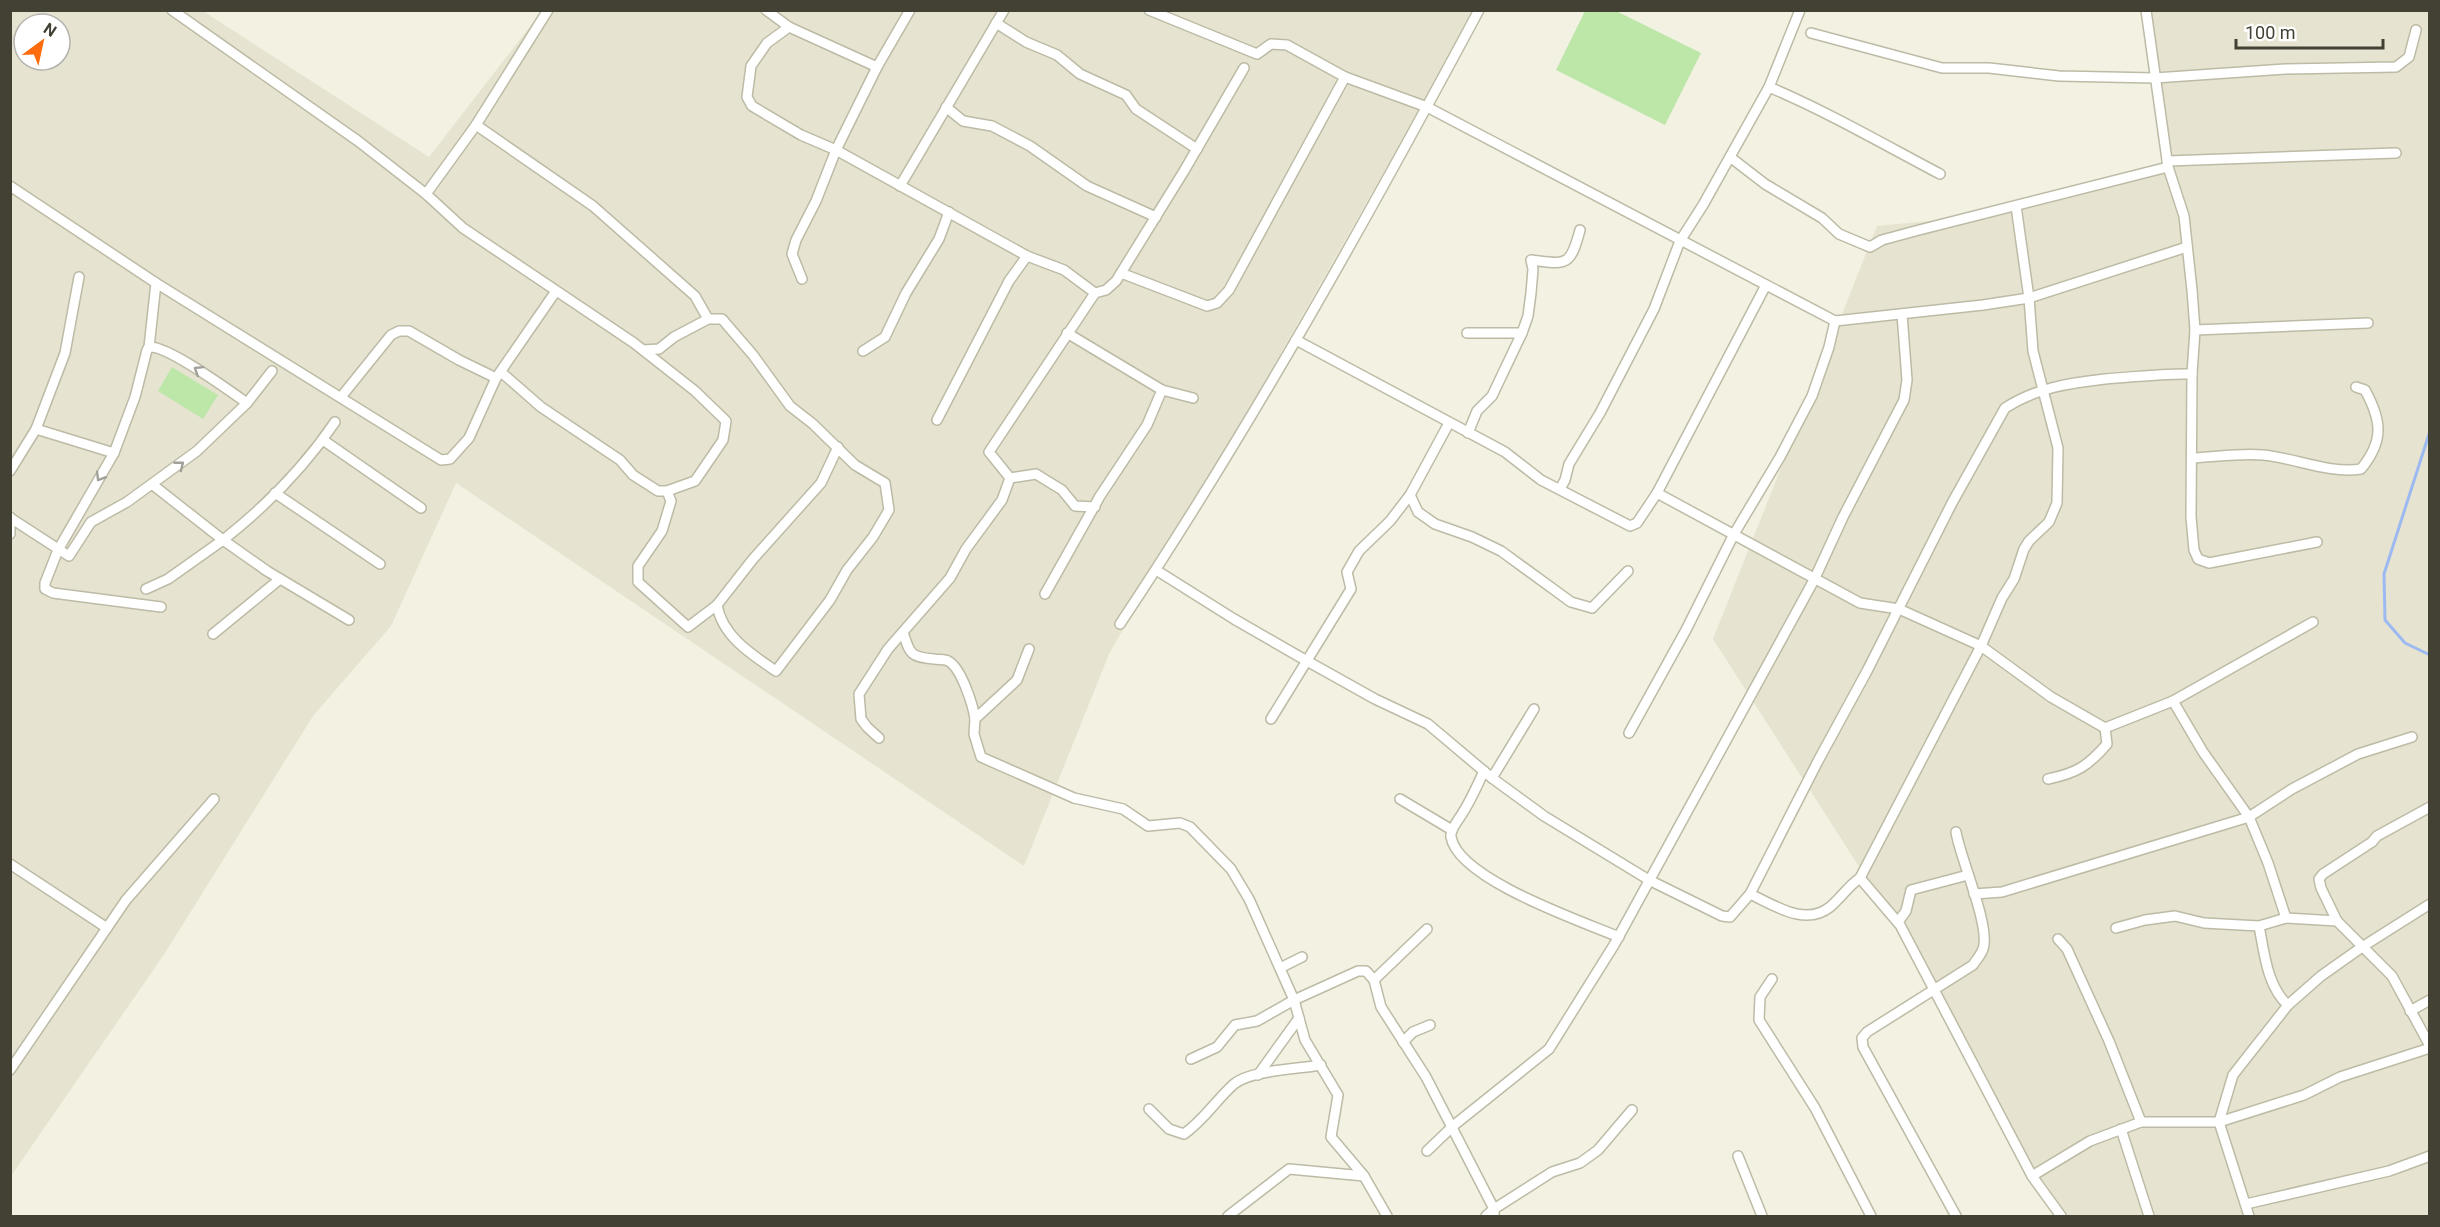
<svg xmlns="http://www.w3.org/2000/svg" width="2440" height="1227" viewBox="0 0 2440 1227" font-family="Roboto,sans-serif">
	<rect width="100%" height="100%" fill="#f2f1e2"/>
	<g fill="#e6e4d0" fill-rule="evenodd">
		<path d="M11 11H203L429 157 542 11H1476L1109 654 1024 866 456 483 391 626 313 716 165 953 11 1176ZM24 24H60V60H24Z"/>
		<path d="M2146 11H2429V1216H2056L2031 1182 1899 929 1713 639 1877 226 1971 217 2165 170Z"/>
	</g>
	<g fill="#bce7a9">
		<path d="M1585 11H1616L1701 53 1665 125 1556 70Z"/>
		<path d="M172 367 218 395 203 419 158 391Z"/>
	</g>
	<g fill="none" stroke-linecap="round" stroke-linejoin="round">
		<path stroke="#9cb9f1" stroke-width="3" d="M2430 431 2384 574 2385 620 2405 643 2430 655"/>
		<defs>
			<g id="minor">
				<path d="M172 10 358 141 426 194 463 228 634 343 695 391 726 421 723 440 695 481 667 491H658L633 475 620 460 541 407 501 372"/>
				<path d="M766 10 789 27 877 67"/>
				<path d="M1149 10 1257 54 1271 44 1287 45 1345 77 1427 107 1835 321 1983 305 2029 298 2187 247"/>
				<path d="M2146 10 2168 167 2184 216 2192 290 2195 330 2192 374 2191 517 2194 550 2198 559 2209 563 2317 542"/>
				<path d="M996 23 1026 42 1057 55 1080 74 1126 95 1136 109 1197 149"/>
				<path d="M789 27 767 43 751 66 747 97 752 106 801 135 836 150 1027 256 1064 270 1095 293"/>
				<path d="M1811 33 1942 68H1989L2059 76 2155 78 2285 69 2396 67 2409 57 2416 30"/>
				<path d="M1769 87C1828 112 1883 144 1940 174"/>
				<path d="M946 107 963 121 992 126 1030 146 1087 186 1156 217"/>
				<path d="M476 125 593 206 695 296 708 319 674 337 659 349 643 350"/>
				<path d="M1730 157 1765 184 1822 218 1839 234 1870 247 1882 240 1919 230 2168 167"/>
				<path d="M2167 161 2396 153"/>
				<path d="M10 186 156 283 441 460 450 459 469 438 496 378 556 291"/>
				<path d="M900 186 1004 10"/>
				<path d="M426 194 476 125 548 10"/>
				<path d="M1121 273 1207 306 1217 303 1229 290 1345 77"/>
				<path d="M802 279 792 254 796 240 816 201 836 150 877 67 910 10"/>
				<path d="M708 319H722L753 355 790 406 813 424 855 465 885 483 889 510 873 537 847 570 830 600 776 671C752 655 722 636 717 605"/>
				<path d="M2195 330 2368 323"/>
				<path d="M1067 333 1162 390 1193 398"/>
				<path d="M1467 333H1522"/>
				<path d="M1296 340 1505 452 1541 480 1630 526 1637 523 1657 493 1766 285"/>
				<path d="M149 347 156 283"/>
				<path d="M863 351 885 337 906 293 939 239 949 212"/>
				<path d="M341 397 391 335 399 331H409L459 360 496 378"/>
				<path d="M937 420 1009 281 1027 256"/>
				<path d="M36 429 114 453"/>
				<path d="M1468 433 1477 411 1492 396 1522 333 1528 316 1531 293 1533 269 1531 260C1566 264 1570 268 1580 230"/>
				<path d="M323 440 421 508"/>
				<path d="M2192 458C2215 457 2240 453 2263 455 2295 458 2329 474 2361 469 2384 441 2382 421 2365 390L2356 387"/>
				<path d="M10 471 36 429 65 353 79 277"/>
				<path d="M153 485 223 540C265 507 305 466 335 422"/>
				<path d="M1560 489 1565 480 1569 464 1600 413 1654 309 1680 241 1703 205 1769 87 1800 10"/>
				<path d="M667 491 671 501 662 531 638 566V582L688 627 717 605 753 559 821 483 838 447"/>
				<path d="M275 493 380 564"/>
				<path d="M1657 493 1860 603 1899 609 1981 646 2051 697 2105 728"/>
				<path d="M1410 495 1418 512 1435 524 1472 537 1501 551 1571 602 1592 608 1628 571"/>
				<path d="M1095 507 1075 506 1062 490 1036 474 1010 478 989 452 1095 293 1106 290 1116 281 1184 171 1244 68"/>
				<path d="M10 517V534"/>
				<path d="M12 519 69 556 91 522 127 502 197 451 247 403 272 371"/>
				<path d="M1156 570 1234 619 1307 661 1375 699 1428 724 1492 778 1544 816 1649 880 1722 916 1730 917 1750 894 1818 761 1867 671 1952 503 2005 408C2036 388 2069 383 2105 379 2135 377 2163 373 2192 374"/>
				<path d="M146 589 168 579 223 540 267 571 349 620"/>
				<path d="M1045 594 1100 496 1147 425 1162 390"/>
				<path d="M161 607 53 593 45 589V583L58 550 114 453 135 397 147 350 149 347C167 345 230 391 247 403"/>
				<path d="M1120 624C1251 427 1367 219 1479 10"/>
				<path d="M903 632C910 654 910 657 934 659 938 660 945 659 948 661 961 667 973 705 975 719"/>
				<path d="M213 634 280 579"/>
				<path d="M1029 649 1017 680 975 719 974 734 981 757 1074 798 1123 809 1148 826 1180 823 1190 827 1231 869 1249 899 1294 1000 1305 1040 1338 1095 1331 1137 1364 1176 1387 1216"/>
				<path d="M2173 701 2203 752 2249 817 2268 863 2286 918 2337 921 2392 976 2430 1046"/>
				<path d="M1271 719 1351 589 1347 572 1359 551 1390 521 1410 495 1449 423"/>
				<path d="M2105 728 2173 701 2313 622"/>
				<path d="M1629 733 1686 630 1734 534 1780 457 1812 396 1829 347 1835 321"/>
				<path d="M879 738 867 727 861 719 859 694 888 649 950 578 966 549 1002 500 1010 478"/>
				<path d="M1484 771C1476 788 1469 805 1458 820 1455 825 1450 831 1451 837 1458 879 1581 921 1619 937"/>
				<path d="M1492 778 1534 709"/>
				<path d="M2048 779C2077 773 2088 766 2107 744L2105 728"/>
				<path d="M1400 799 1452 830"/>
				<path d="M1956 832C1960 858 1991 927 1983 949 1981 955 1976 960 1973 965L1867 1032 1862 1038 1863 1047 1956 1216"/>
				<path d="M10 864 107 928"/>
				<path d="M1860 878 1900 925 2032 1176 2061 1216"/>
				<path d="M1750 894C1774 905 1805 927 1830 907 1841 898 1848 886 1860 878L1981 646 2002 598 2014 579 2024 549 2029 541 2049 522 2057 503 2058 448 2033 351 2029 298 2016 206"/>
				<path d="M1974 894 2002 892 2249 817 2292 789 2358 754 2412 737"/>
				<path d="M2286 918 2259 926C2264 951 2267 987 2288 1005L2321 976 2362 947 2430 904"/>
				<path d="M2337 921 2321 888 2319 879 2323 874 2372 842 2377 836 2430 807"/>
				<path d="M1898 922 1906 911 1911 890 1968 875"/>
				<path d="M2116 928 2145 920 2175 916 2204 923 2259 926"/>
				<path d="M2058 939 2067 949 2109 1041 2141 1122"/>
				<path d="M1280 968 1302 957"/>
				<path d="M1772 979 1760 997 1759 1020 1815 1108 1871 1216"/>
				<path d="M1374 980 1427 929"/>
				<path d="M2410 1011 2430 1000"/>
				<path d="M1403 1042 1413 1032 1430 1025"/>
				<path d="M1191 1059 1217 1047 1235 1025 1257 1021 1294 1000 1358 971H1366L1374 980 1381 1007 1426 1077 1494 1209V1216"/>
				<path d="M10 1070 126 900 214 799"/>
				<path d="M1258 1075 1299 1018"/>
				<path d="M1149 1109 1169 1129 1184 1134C1205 1119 1216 1100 1234 1084 1251 1070 1299 1069 1321 1065"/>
				<path d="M2121 1129 2149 1216"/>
				<path d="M1427 1151 1453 1126 1549 1049 1614 945 1814 580 1843 517 1904 400 1907 380 1902 314"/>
				<path d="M1738 1156 1762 1216"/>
				<path d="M2032 1176 2090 1141 2141 1122H2219L2304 1095 2340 1077 2430 1048"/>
				<path d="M2246 1204 2389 1171 2430 1156"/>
				<path d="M1228 1216 1289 1169 1364 1176"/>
				<path d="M1486 1216 1494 1209 1552 1172 1580 1163 1598 1150 1632 1110"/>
				<path d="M2249 1216 2219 1122 2233 1075 2288 1005"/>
			</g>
		</defs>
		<use href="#minor" stroke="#bdbba5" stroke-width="12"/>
		<use href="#minor" stroke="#fff" stroke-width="9"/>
	</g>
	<defs><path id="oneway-chevron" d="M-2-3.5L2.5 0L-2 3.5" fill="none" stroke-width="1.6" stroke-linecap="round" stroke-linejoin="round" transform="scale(1.5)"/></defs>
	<g stroke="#a1a099">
		<use href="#oneway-chevron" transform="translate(198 370) rotate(-148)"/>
		<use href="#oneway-chevron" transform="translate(180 465) rotate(-38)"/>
		<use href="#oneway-chevron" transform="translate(100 477) rotate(121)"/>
	</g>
	<rect width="2440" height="1227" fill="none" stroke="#434133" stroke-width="24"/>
	<g transform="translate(42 42) rotate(33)"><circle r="28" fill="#ffffff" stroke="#b4b3ad" stroke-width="1.5"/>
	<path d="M0-4.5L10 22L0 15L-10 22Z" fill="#fe6d0d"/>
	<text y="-9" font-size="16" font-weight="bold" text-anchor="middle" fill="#434133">N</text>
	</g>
	<path d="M2236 39v9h147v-9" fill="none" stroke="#434133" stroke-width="3"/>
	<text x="2245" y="39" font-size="18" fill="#434133" stroke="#ffffff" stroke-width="4.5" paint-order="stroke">100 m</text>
</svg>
